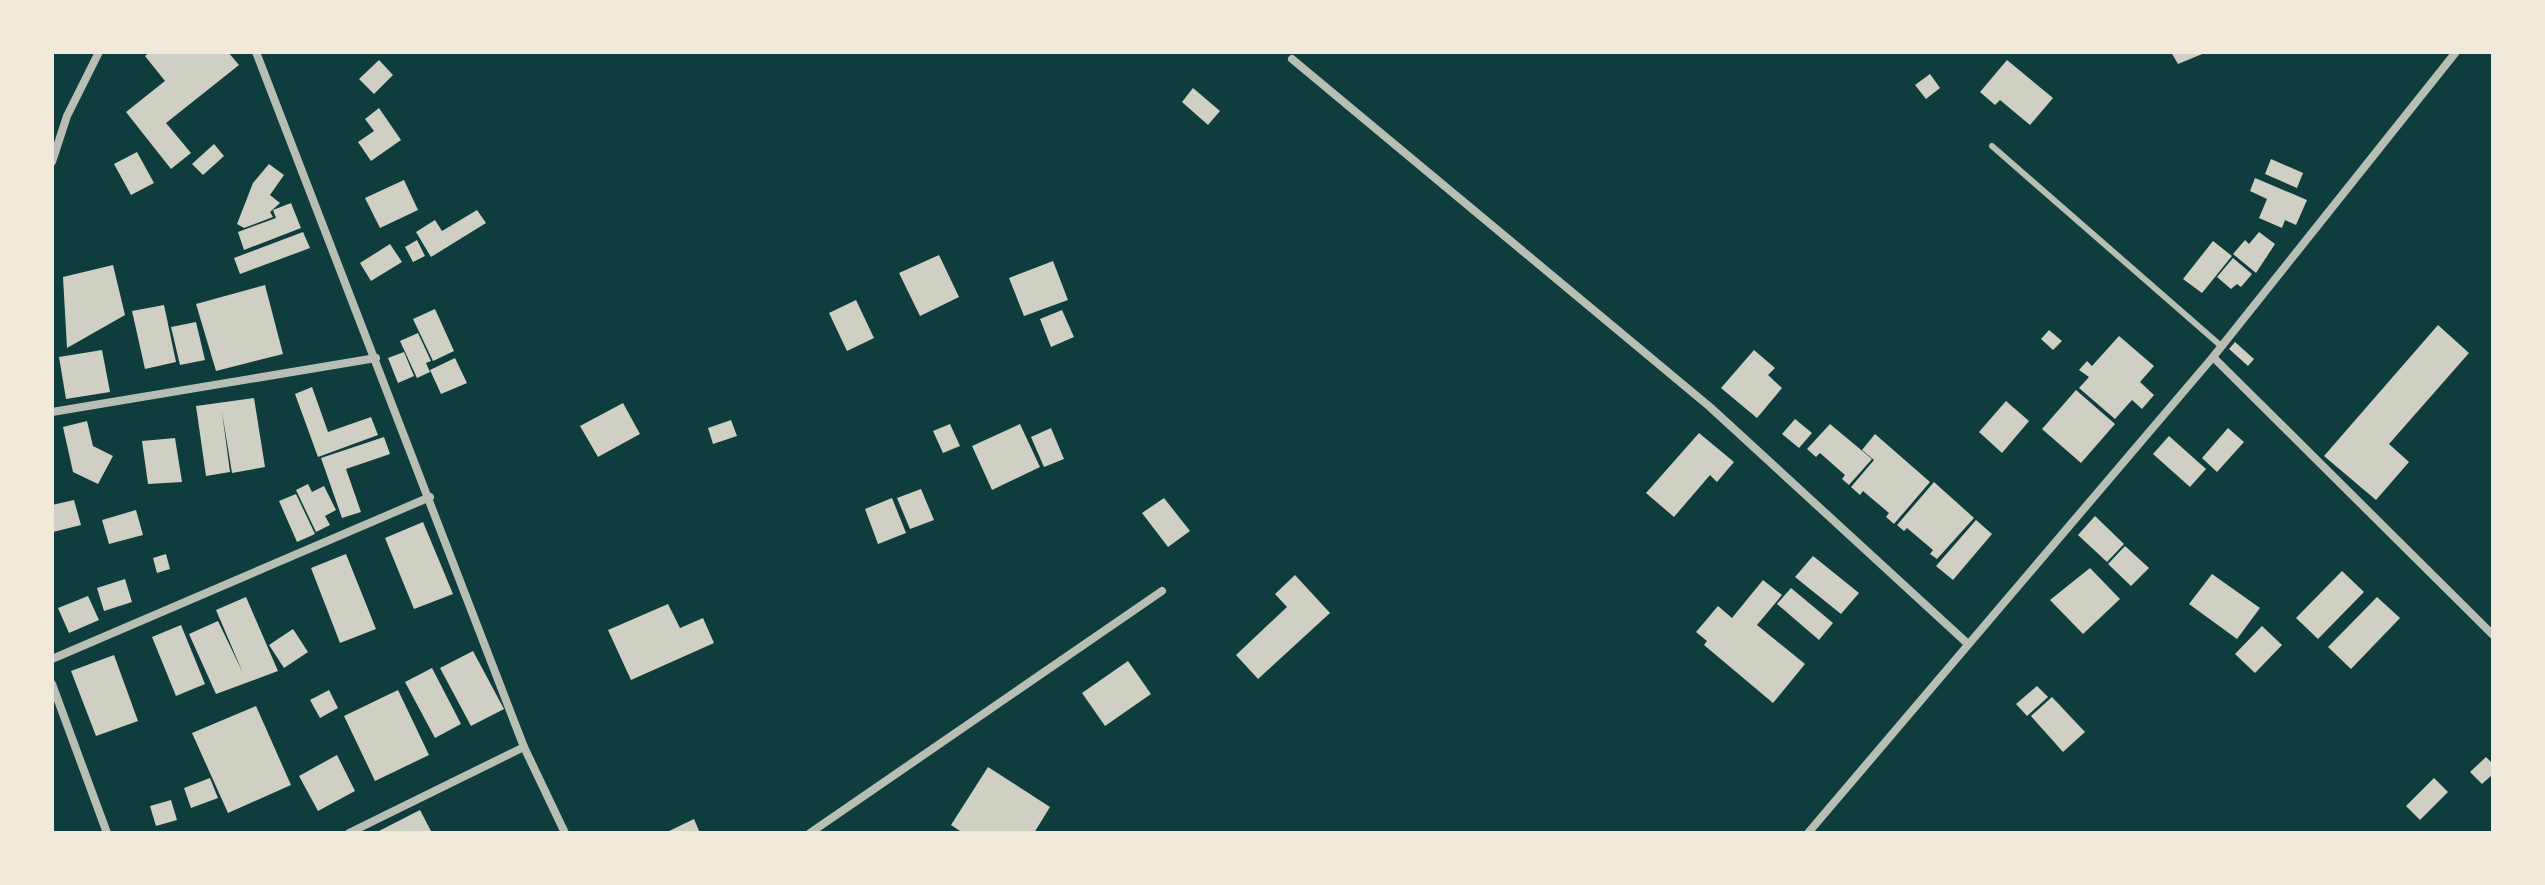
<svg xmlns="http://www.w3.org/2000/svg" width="2545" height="885" viewBox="0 0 2545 885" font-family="'IBM Plex Serif',serif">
	<rect width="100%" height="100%" fill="#0f3d3e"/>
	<g fill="#cfcfc3">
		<path d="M150 52H228L239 65 166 123 191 153 171 169 126 112 165 81 145 56Z"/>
		<path d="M2171 52H2207L2178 64Z"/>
		<path d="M379 60 393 75 374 94 359 79Z"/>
		<path d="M2007 60 2053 98 2030 125 2000 100 1995 105 1980 92Z"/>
		<path d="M1930 74 1940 88 1926 99 1915 85Z"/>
		<path d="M1193 88 1220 111 1208 125 1182 102Z"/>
		<path d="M379 108 401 140 371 161 358 142 374 131 365 119Z"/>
		<path d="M214 144 224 156 203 175 192 164Z"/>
		<path d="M137 152 154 183 131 195 114 164Z"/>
		<path d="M2271 159 2303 173 2297 188 2265 174Z"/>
		<path d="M269 164 284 175 270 195 280 203 270 212 273 217 244 228 237 224 253 183Z"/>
		<path d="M2255 178 2307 200 2296 225 2285 220 2282 228 2259 218 2267 199 2250 191Z"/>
		<path d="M404 180 418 210 380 228 365 198Z"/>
		<path d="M291 203 301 228 244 250 238 232 276 218 273 210Z"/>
		<path d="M477 210 486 223 431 257 416 232 435 220 442 231Z"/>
		<path d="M303 232 310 248 240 274 234 258Z"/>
		<path d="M2259 232 2275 244 2256 273 2233 254 2245 240 2249 244Z"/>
		<path d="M417 240 425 256 413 262 405 247Z"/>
		<path d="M2213 241 2232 256 2202 293 2183 279Z"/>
		<path d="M390 244 402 262 371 281 360 263Z"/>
		<path d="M939 255 959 297 920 316 899 273Z"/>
		<path d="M2233 258 2252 274 2241 287 2237 284 2231 289 2217 277Z"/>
		<path d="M1053 261 1068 300 1024 316 1009 278Z"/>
		<path d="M113 265 125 315 67 348 63 277Z"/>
		<path d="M265 285 283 354 216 371 196 304Z"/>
		<path d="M856 300 874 338 847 351 829 313Z"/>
		<path d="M164 305 176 362 145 369 132 311Z"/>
		<path d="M435 309 454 351 433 361 413 319Z"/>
		<path d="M1062 310 1074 337 1051 347 1040 319Z"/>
		<path d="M196 322 205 360 180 365 171 327Z"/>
		<path d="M2438 325 2469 353 2389 444 2409 462 2376 500 2324 456Z"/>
		<path d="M2049 330 2062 341 2053 350 2041 339Z"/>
		<path d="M418 333 431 361 426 363 430 372 417 378 400 341Z"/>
		<path d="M2119 336 2154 366 2140 382 2154 395 2142 409 2132 400 2115 419 2079 388 2089 377 2079 370 2087 361 2092 366Z"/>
		<path d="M2235 342 2254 359 2248 366 2229 349Z"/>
		<path d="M102 350 110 392 66 399 59 357Z"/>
		<path d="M1754 350 1775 368 1768 375 1782 388 1757 418 1721 388Z"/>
		<path d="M404 352 414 376 398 383 388 358Z"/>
		<path d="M455 358 467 383 441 394 430 370Z"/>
		<path d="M312 387 328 432 371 417 378 435 318 457 295 394Z"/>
		<path d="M2076 390 2115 424 2081 463 2042 429Z"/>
		<path d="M254 398 265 467 232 473 222 412 230 472 206 476 196 406Z"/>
		<path d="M2006 401 2029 421 2002 453 1979 432Z"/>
		<path d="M623 403 640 434 598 457 580 426Z"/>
		<path d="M1795 419 1812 433 1799 448 1782 434Z"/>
		<path d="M731 420 737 436 713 444 708 428Z"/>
		<path d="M87 421 93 446 113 456 98 484 73 472 63 427Z"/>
		<path d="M950 424 960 446 943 453 933 431Z"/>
		<path d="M1020 424 1040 467 992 490 972 446Z"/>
		<path d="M1830 424 1872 459 1849 485 1842 479 1845 475 1820 453 1816 457 1807 449Z"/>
		<path d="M1051 428 1064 459 1044 467 1031 437Z"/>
		<path d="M2228 428 2244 442 2217 472 2202 458Z"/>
		<path d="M1699 433 1734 462 1717 482 1710 475 1674 517 1646 493Z"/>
		<path d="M1875 434 1930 482 1894 524 1886 517 1889 513 1863 491 1860 495 1851 487 1874 460 1862 450Z"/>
		<path d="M2169 436 2206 469 2190 487 2153 454Z"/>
		<path d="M384 437 390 454 346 469 361 512 342 518 321 458Z"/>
		<path d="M175 438 182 482 148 484 142 441Z"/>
		<path d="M1934 482 1974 518 1937 559 1930 554 1933 550 1907 528 1904 531 1897 525Z"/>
		<path d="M308 484 312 492 324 486 336 510 325 516 330 525 316 532 296 490Z"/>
		<path d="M921 489 934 520 910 529 897 498Z"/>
		<path d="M296 494 315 534 297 542 279 501Z"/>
		<path d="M892 498 906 533 878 544 865 509Z"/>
		<path d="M1164 498 1190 531 1168 547 1142 513Z"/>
		<path d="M74 500 81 525 53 532 52 505Z"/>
		<path d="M136 510 143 535 109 544 102 520Z"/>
		<path d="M2095 516 2124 544 2107 562 2078 535Z"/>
		<path d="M1976 520 1992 534 1953 580 1936 566Z"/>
		<path d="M423 522 453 594 414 609 385 538Z"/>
		<path d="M2125 546 2149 568 2131 586 2108 564Z"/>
		<path d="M166 554 170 569 157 573 153 558Z"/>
		<path d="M346 554 376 629 340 643 311 568Z"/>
		<path d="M1813 556 1859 593 1841 614 1795 577Z"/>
		<path d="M2090 568 2120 599 2083 634 2050 600Z"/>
		<path d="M2342 571 2364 592 2318 639 2296 618Z"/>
		<path d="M2212 574 2260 608 2237 639 2189 604Z"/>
		<path d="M1295 575 1330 613 1258 679 1236 655 1287 607 1275 594Z"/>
		<path d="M125 579 132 602 104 611 97 588Z"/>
		<path d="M1763 580 1782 595 1757 625 1805 664 1773 703 1704 645 1707 641 1696 632 1718 606 1732 618Z"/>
		<path d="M1791 588 1833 623 1819 640 1777 604Z"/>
		<path d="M88 596 99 620 69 633 58 608Z"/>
		<path d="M246 597 278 671 216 694 189 634 218 621 243 673 216 610Z"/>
		<path d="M2377 597 2400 618 2351 669 2328 647Z"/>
		<path d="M668 604 680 628 703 618 714 643 631 680 608 630Z"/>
		<path d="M181 625 205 684 176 696 152 637Z"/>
		<path d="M2262 626 2282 645 2255 673 2235 654Z"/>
		<path d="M293 629 308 652 284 668 269 645Z"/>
		<path d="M473 651 504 709 471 726 440 668Z"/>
		<path d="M114 655 138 721 96 736 71 671Z"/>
		<path d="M1128 661 1151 694 1105 726 1082 693Z"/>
		<path d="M432 668 461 724 435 738 405 682Z"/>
		<path d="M2037 686 2048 697 2027 716 2016 704Z"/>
		<path d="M329 690 338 708 320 718 310 700Z"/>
		<path d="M398 690 429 755 375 781 344 716Z"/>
		<path d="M2052 697 2085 732 2063 752 2031 716Z"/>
		<path d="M256 706 291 785 228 813 192 733Z"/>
		<path d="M337 755 355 791 318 811 299 776Z"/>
		<path d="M2486 757 2493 764V774L2482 784 2470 772Z"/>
		<path d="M988 767 1050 807 1034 833H963L951 825Z"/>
		<path d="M210 778 218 798 191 808 184 788Z"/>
		<path d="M2434 778 2448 792 2420 820 2406 806Z"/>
		<path d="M171 800 177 820 156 826 150 806Z"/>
		<path d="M420 810 432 833H375Z"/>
		<path d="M694 819 700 833H665Z"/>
	</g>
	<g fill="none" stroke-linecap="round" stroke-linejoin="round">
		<path stroke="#b8beb3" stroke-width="6" d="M1992 146 2220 345"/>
		<g stroke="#b8beb3" stroke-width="8">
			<path d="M256 52 524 747 565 833"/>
			<path d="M1292 59 1710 407 1968 644"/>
			<path d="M52 162 67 116 99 52"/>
			<path d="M2213 357 2493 635"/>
			<path d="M52 412 376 358"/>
			<path d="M52 659 430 497"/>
			<path d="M52 684 107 833"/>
			<path d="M349 833 524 747"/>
			<path d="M810 833 1162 591"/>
			<path d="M1808 833 2213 357 2456 52"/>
		</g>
	</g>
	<rect width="2545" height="885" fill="none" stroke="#f1e9da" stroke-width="108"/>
</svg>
